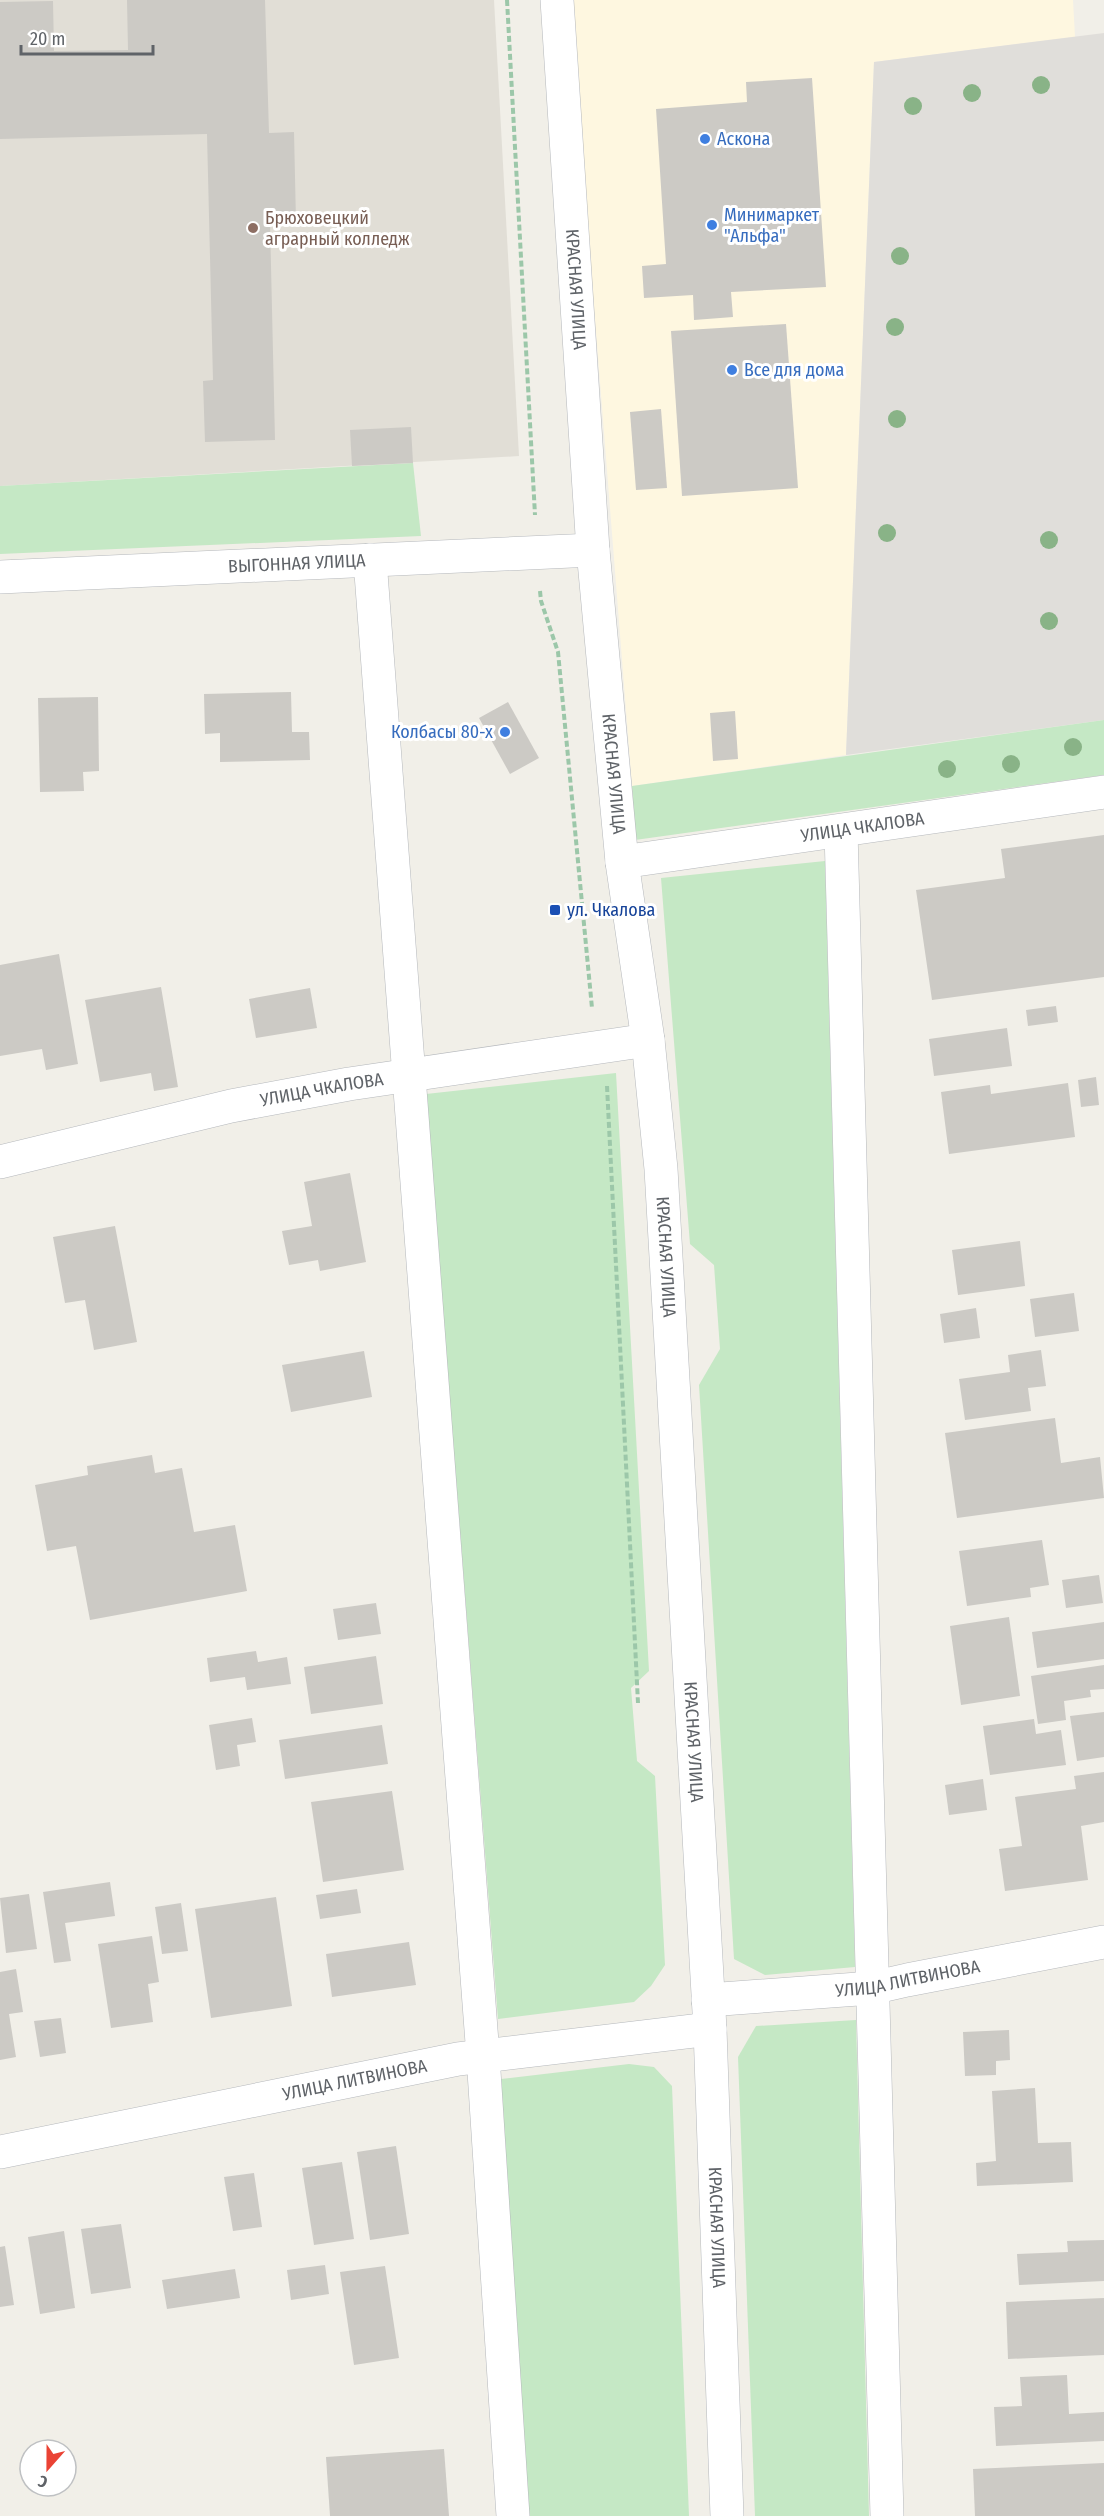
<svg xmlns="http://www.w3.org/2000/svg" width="1104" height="2516" viewBox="0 0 1104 2516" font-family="'Fira Sans Condensed',sans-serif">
	<rect width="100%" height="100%" fill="#f1efe8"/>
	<path fill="#fef7e0" d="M572 0H1073L1075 37 874 62 846 755 632 786 590 256Z"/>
	<path fill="#e0deda" d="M1104 33V720L846 755 874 62Z"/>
	<path fill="#e1ded6" d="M0 0H494L519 456 0 486Z"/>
	<g fill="#c5e8c5">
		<path d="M413 463 421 536 0 554V486Z"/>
		<path d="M1104 720V775L635 840 632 786Z"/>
		<path d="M825 861 855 1967 765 1975 734 1959 699 1385 720 1349 714 1265 690 1244 661 878Z"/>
		<path d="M616 1073 649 1671 631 1688 637 1761 655 1776 665 1965 651 1986 634 2002 498 2019 426 1094Z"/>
		<path d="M856 2020 869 2516H755L738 2057 756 2026Z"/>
		<path d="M629 2064 654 2067 672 2086 689 2516H529L501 2079Z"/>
	</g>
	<g fill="#cccac5">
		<path d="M127 0H265L269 133 294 132 296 222H270L275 440 205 442 203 381 213 380 207 134 0 139V2L53 1 54 51 128 50Z"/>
		<path d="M812 78 826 287 731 292 733 317 694 320 693 295 644 298 642 266 666 264 656 109 747 102 746 82Z"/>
		<path d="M786 324 798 488 682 496 671 331Z"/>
		<path d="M661 409 667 488 636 490 630 412Z"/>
		<path d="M411 427 413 463 352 466 350 430Z"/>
		<path d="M291 692 292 732H309L310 760 220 762V733L205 734 204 694Z"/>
		<path d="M98 697 99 771 83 772 84 791 40 792 38 698Z"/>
		<path d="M508 702 539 758 510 774 479 718Z"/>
		<path d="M735 711 738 759 713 761 710 713Z"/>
		<path d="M1104 835V977L932 1000 916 890 1005 878 1001 849Z"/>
		<path d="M59 954 78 1064 46 1070 42 1049 0 1056V965Z"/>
		<path d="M161 987 178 1087 154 1091 151 1073 100 1082 85 1000Z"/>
		<path d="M310 988 317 1028 256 1038 249 999Z"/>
		<path d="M1056 1006 1058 1022 1028 1026 1026 1010Z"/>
		<path d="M1007 1028 1012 1066 934 1076 929 1039Z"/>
		<path d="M1096 1077 1099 1105 1081 1107 1078 1080Z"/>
		<path d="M1068 1083 1075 1137 949 1154 941 1092 990 1085 991 1094Z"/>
		<path d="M350 1173 366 1262 320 1271 318 1260 289 1265 282 1231 312 1226 304 1182Z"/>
		<path d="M115 1226 137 1342 94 1350 85 1300 65 1303 53 1237Z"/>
		<path d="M1020 1241 1025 1286 958 1295 952 1250Z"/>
		<path d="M1074 1293 1079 1331 1035 1337 1030 1299Z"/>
		<path d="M976 1308 980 1338 944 1343 940 1314Z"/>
		<path d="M1041 1350 1046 1386 1028 1388 1031 1411 965 1420 959 1379 1010 1372 1008 1355Z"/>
		<path d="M364 1351 372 1397 291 1412 282 1365Z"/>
		<path d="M1055 1418 1061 1463 1100 1457 1104 1498 957 1518 945 1433Z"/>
		<path d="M152 1455 155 1473 182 1468 194 1532 235 1525 247 1591 90 1620 76 1546 47 1551 35 1485 88 1475 87 1466Z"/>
		<path d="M1042 1540 1049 1585 1030 1588 1031 1597 967 1606 959 1551Z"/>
		<path d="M1099 1575 1103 1603 1066 1608 1062 1580Z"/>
		<path d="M376 1603 381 1634 338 1640 333 1609Z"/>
		<path d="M1009 1617 1020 1696 961 1705 950 1626Z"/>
		<path d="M1104 1622V1659L1037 1668 1032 1632Z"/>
		<path d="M256 1651 258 1662 287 1657 291 1684 247 1690 245 1677 210 1682 207 1658Z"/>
		<path d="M376 1656 383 1704 311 1714 304 1667Z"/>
		<path d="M1104 1665V1689L1090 1690 1091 1697 1064 1701 1066 1720 1038 1724 1031 1676Z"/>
		<path d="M1104 1712V1757L1077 1761 1070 1716Z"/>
		<path d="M252 1718 256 1742 237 1745 240 1766 216 1770 209 1725Z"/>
		<path d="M1034 1719 1036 1734 1061 1730 1066 1765 990 1775 983 1726Z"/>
		<path d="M382 1725 388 1764 285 1779 279 1740Z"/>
		<path d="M1104 1772V1822L1081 1826 1088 1880 1005 1891 999 1849 1022 1846 1015 1797 1076 1789 1074 1776Z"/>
		<path d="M983 1779 987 1810 949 1815 945 1785Z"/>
		<path d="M392 1791 404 1870 323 1882 311 1802Z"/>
		<path d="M110 1882 115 1916 65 1923 71 1961 54 1963 43 1892Z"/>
		<path d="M357 1889 361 1913 320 1919 316 1895Z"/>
		<path d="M29 1894 37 1949 6 1953 0 1898Z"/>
		<path d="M276 1897 292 2006 211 2018 195 1909Z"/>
		<path d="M181 1903 188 1951 162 1954 155 1907Z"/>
		<path d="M152 1936 159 1982 148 1984 153 2022 111 2028 98 1944Z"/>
		<path d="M409 1942 416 1985 332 1997 326 1954Z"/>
		<path d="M16 1969 23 2012 9 2014 16 2057 0 2060V1972Z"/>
		<path d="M61 2018 66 2053 40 2057 34 2021Z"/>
		<path d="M1009 2030 1010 2060 996 2061V2075L965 2076 963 2032Z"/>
		<path d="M1035 2088 1038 2143 1071 2142 1073 2182 977 2186 976 2163 996 2161 992 2091Z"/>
		<path d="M396 2146 409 2234 370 2240 357 2152Z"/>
		<path d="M342 2162 354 2239 314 2245 302 2168Z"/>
		<path d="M254 2173 262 2227 233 2231 224 2177Z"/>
		<path d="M121 2224 131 2288 91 2294 81 2229Z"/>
		<path d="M64 2231 75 2308 40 2314 28 2237Z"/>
		<path d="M1104 2240V2281L1019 2285 1017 2254 1068 2252 1067 2241Z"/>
		<path d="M5 2246 14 2305 0 2307V2247Z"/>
		<path d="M325 2265 329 2294 291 2300 287 2270Z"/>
		<path d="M385 2266 399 2358 354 2365 340 2272Z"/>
		<path d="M235 2269 240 2298 167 2309 162 2280Z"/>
		<path d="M1104 2298V2355L1008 2359 1006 2302Z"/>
		<path d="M1067 2375 1069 2414 1104 2412V2441L996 2446 994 2407 1022 2406 1020 2377Z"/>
		<path d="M444 2449 449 2516H330L326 2457Z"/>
		<path d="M1104 2463V2516H975L973 2469Z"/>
	</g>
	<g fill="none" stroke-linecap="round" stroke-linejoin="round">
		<defs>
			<g id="minor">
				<path id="s1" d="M557 0 593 550 622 862 648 1040 661 1169 710 2029 727 2516"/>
				<path d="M370 560 483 2056 513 2516"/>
				<path id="s2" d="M0 577 593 550"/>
				<path d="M841 831 887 2516"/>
				<path id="s3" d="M622 862 1104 792"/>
				<path id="s4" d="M0 1162 231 1106 349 1084 648 1040"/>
				<path id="s5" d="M708 2000 872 1988 907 1980 1104 1942"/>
				<path id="s6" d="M0 2152 458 2059 710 2029"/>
			</g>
		</defs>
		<use href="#minor" stroke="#b5b8bc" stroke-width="34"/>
		<g stroke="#9cc7a9" stroke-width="4" stroke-dasharray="6 3" stroke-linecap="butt">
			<path d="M507 0 535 515"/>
			<path d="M540 591 541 601 558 652 592 1008"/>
			<path d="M607 1086 638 1703"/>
		</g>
		<use href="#minor" stroke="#fff" stroke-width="33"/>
	</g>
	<g fill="#89b387">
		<circle cx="1041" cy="85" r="9"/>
		<circle cx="972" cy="93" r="9"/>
		<circle cx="913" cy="106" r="9"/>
		<circle cx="900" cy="256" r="9"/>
		<circle cx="895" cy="327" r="9"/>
		<circle cx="897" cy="419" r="9"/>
		<circle cx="887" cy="533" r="9"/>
		<circle cx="1049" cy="540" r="9"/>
		<circle cx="1049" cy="621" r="9"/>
		<circle cx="1073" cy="747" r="9"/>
		<circle cx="1011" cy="764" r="9"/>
		<circle cx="947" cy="769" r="9"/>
	</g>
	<g fill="#3f7fe0" stroke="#fff" stroke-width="2">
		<circle cx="705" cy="139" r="6"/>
		<circle cx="712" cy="225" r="6"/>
		<circle cx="732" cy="370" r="6"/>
		<circle cx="505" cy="732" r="6"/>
	</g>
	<circle fill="#8d6e63" stroke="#fff" stroke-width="2" cx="253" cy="228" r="6"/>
	<rect fill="#1a4fb4" stroke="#fff" stroke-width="2" x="549" y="904" width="12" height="12" rx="3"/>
	<g text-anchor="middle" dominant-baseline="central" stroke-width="6" stroke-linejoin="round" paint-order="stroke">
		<g font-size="18" fill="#366cbe" stroke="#fff" text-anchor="start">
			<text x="717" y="139">Аскона</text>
			<text x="724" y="215">Минимаркет<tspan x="724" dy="21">"Альфа"</tspan></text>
			<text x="744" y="370">Все для дома</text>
			<text x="493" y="732" text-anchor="end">Колбасы 80-х</text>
		</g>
		<g font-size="18" fill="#785e54" stroke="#fff" text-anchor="start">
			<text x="265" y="218">Брюховецкий<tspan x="265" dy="21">аграрный колледж</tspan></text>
		</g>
		<g font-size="18" fill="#5f6368" stroke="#fff">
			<text stroke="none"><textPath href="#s1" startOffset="290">КРАСНАЯ УЛИЦА</textPath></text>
			<text stroke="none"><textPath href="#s2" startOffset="297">ВЫГОННАЯ УЛИЦА</textPath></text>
			<text stroke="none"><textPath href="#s1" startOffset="776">КРАСНАЯ УЛИЦА</textPath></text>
			<text stroke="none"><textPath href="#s3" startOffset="243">УЛИЦА ЧКАЛОВА</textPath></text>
			<text stroke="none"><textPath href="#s4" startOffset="330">УЛИЦА ЧКАЛОВА</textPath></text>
			<text stroke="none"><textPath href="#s1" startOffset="1262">КРАСНАЯ УЛИЦА</textPath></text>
			<text stroke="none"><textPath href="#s1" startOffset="1748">КРАСНАЯ УЛИЦА</textPath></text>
			<text stroke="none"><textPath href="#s5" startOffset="201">УЛИЦА ЛИТВИНОВА</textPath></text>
			<text stroke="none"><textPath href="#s6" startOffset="362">УЛИЦА ЛИТВИНОВА</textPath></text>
			<text stroke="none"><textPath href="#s1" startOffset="2234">КРАСНАЯ УЛИЦА</textPath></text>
		</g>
		<g font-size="18" fill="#164399" stroke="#fff" text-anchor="start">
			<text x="567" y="910">ул. Чкалова</text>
		</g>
	</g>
	<g transform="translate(48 2468) rotate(201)"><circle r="28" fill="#ffffff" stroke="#bfc1c3" stroke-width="1.5"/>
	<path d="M0-4.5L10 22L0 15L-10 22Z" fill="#ea4335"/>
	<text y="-9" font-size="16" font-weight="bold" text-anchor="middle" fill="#5f6368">С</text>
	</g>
	<path d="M21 45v9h132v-9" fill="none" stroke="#5f6368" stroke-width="3"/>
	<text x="30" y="45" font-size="18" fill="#5f6368" stroke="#ffffff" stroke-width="4.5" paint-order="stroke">20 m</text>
</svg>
